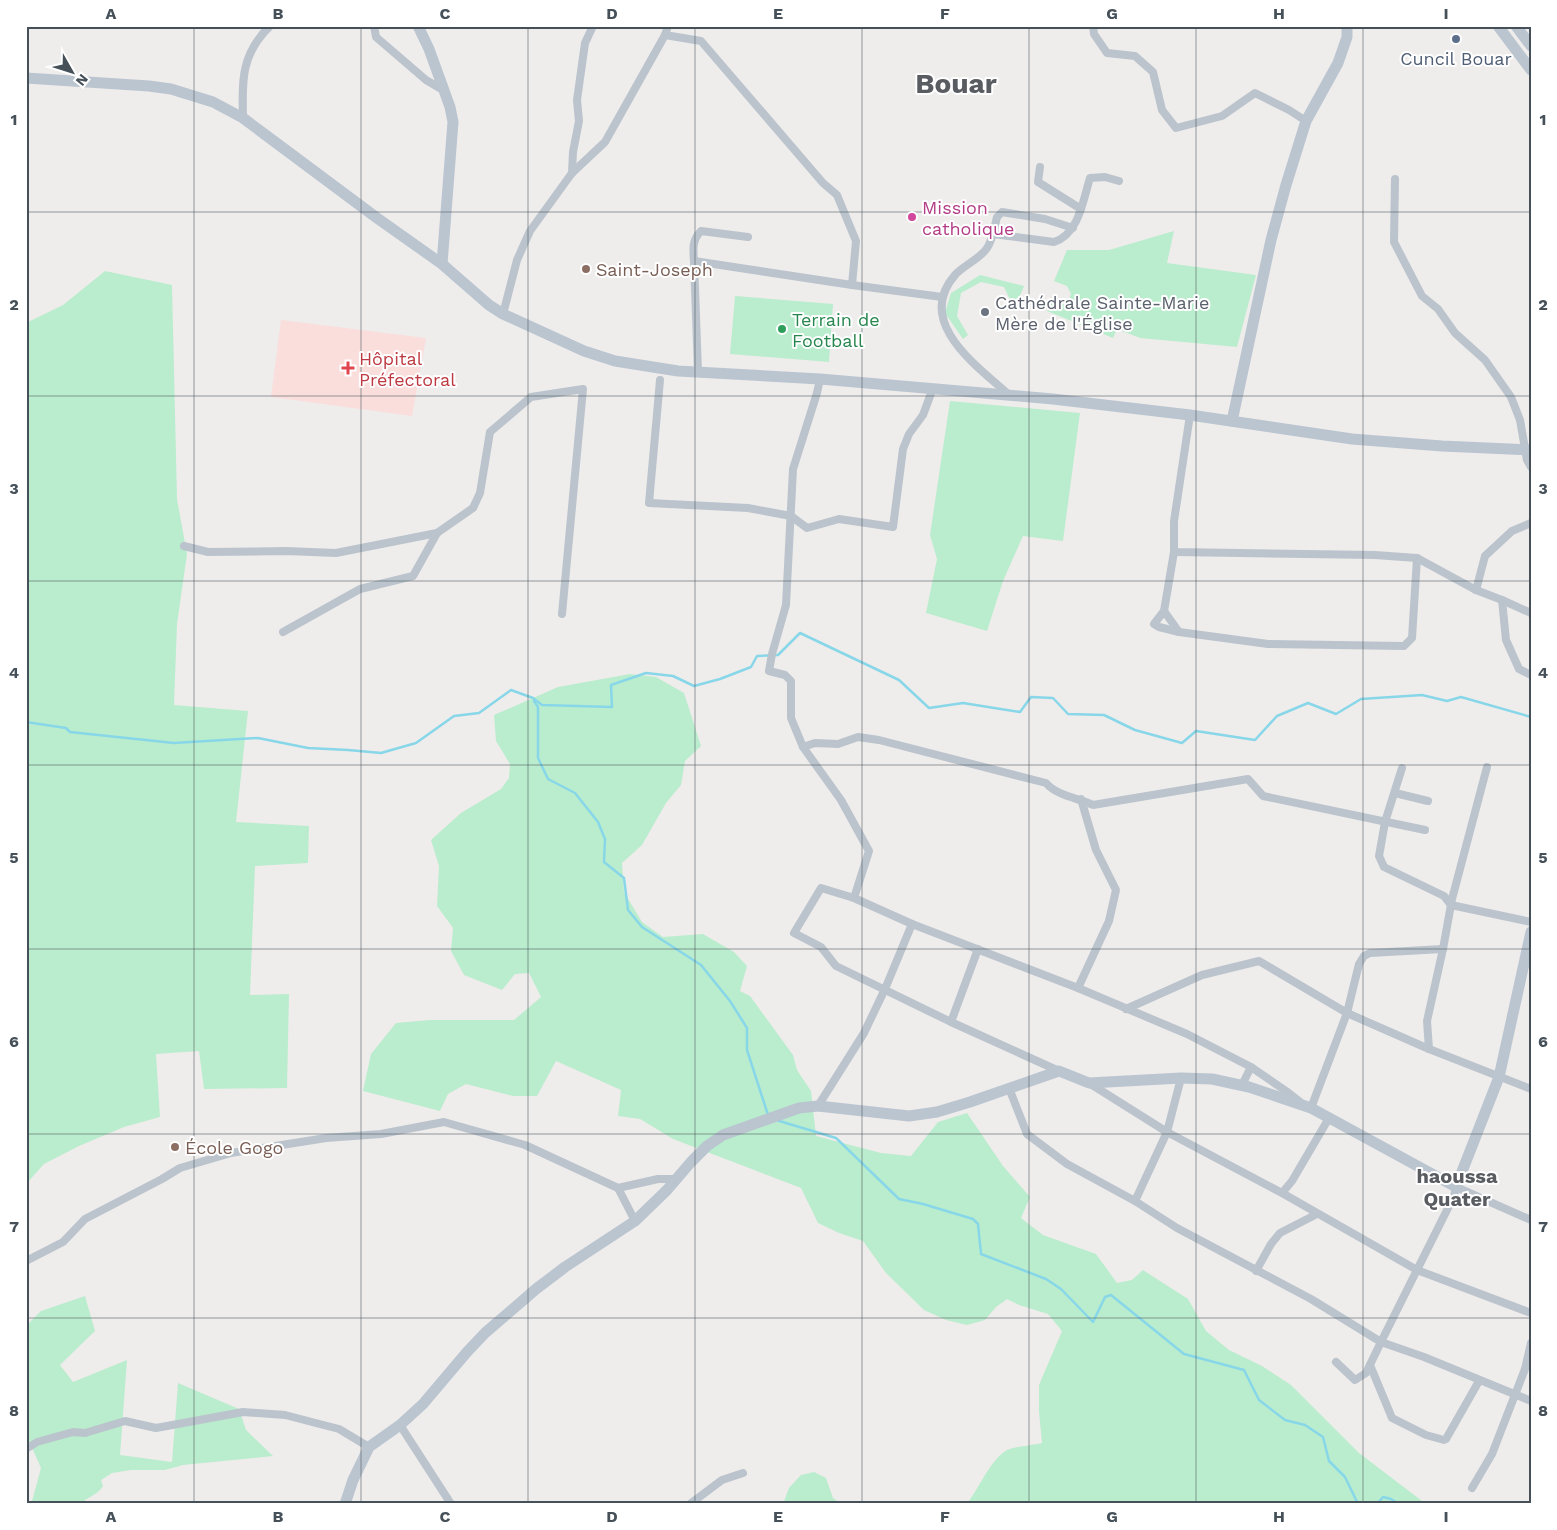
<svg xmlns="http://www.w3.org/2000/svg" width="1557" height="1530" viewBox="0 0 1557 1530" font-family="'Work Sans',sans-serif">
	<rect width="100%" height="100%" fill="#efecec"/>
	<path fill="#fadedc" d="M281 320 426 338 412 416 271 397Z"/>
	<g fill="#baedcd">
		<path d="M1174 231 1167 263 1256 275 1237 347 1140 338 1117 329 1113 338 1047 311 1051 303 1059 306 1068 302 1071 294 1067 286 1054 281 1067 250H1109Z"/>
		<path d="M105 271 172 285 177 499 187 554 177 624 174 705 248 711 236 822 309 826 308 863 255 866 250 995 289 994 287 1088 204 1089 199 1051 156 1054 160 1117 124 1127 79 1146 44 1164 26 1184V323L63 305Z"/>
		<path d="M980 275 1024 286 1013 313 1014 308 1004 287 981 282 961 293 957 316 968 335 963 339 945 313 951 293Z"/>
		<path d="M735 296 833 304 829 362 730 354Z"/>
		<path d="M950 401 1080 413 1063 541 1023 536 1003 581 987 631 926 613 937 559 930 535Z"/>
		<path d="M630 674 656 677 684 693 701 746 685 761 681 785 666 803 642 845 622 863 624 892 642 922 663 937 703 934 734 952 747 966 740 991 750 996 793 1055 797 1070 811 1091 816 1136 881 1153 911 1156 938 1122 967 1113 1003 1166 1030 1197 1021 1218 1043 1235 1096 1254 1117 1283 1132 1280 1143 1270 1188 1299 1206 1331 1229 1350 1262 1366 1291 1385 1359 1453 1426 1504H952L969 1501C980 1486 991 1459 1007 1450 1012 1447 1034 1445 1042 1443L1039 1412V1385L1062 1331 1048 1314 1019 1305 1007 1299 996 1307 985 1320 967 1325 946 1320 924 1310 886 1273 863 1241 839 1233 818 1223 801 1188 673 1139 640 1119 618 1116 621 1090 556 1061 537 1096H513L466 1084 448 1094 440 1111 363 1091 371 1054 396 1023 430 1020H514L541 997 529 973 515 974 502 990 464 975 451 951 453 928 437 906 439 866 431 840 461 813 501 789 509 778 510 764 496 741 494 715 558 687Z"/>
		<path d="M85 1296 95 1331 60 1365 73 1382 127 1360 120 1455 172 1462 178 1383 239 1409 246 1430 273 1456 183 1465 165 1470H131L112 1473 101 1480 103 1486C98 1495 88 1496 81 1504H37L32 1501 41 1468 26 1434V1326L41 1311Z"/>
		<path d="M814 1472 826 1478 833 1498 842 1504H783L789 1488 801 1475Z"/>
	</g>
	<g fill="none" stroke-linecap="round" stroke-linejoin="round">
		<g stroke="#88d7e9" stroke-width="2.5">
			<path d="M534 701 538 707V758L548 779 575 793 598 822 605 839 604 862 624 878 628 910 642 927 701 965 730 1001 747 1028V1050L768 1115"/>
			<path d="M26 722 66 728 70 732 174 743 258 738 308 748 348 750 381 753 416 743 454 716 479 713 511 690 533 698 542 705 612 707 611 685 646 673 673 676 694 686 720 679 751 667 757 656 778 655 800 633 899 680 929 708 963 703 1020 712 1031 697 1053 698 1068 714 1104 715 1135 730 1182 743 1196 731 1255 740 1277 716 1308 703 1336 714 1361 699 1422 695 1447 701 1461 697 1531 717"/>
			<path d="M776 1120 836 1138 899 1199 923 1204 973 1219 978 1224 981 1254 1046 1279 1061 1289 1093 1322 1105 1297 1111 1295 1184 1354 1244 1370 1259 1400 1285 1420 1305 1425 1323 1437 1329 1461 1345 1477 1358 1504"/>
			<path d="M1377 1504 1383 1497 1391 1499 1399 1504"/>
		</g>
		<g stroke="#bbc4cc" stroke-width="8">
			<path d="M374 26 376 37 426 80 443 90"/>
			<path d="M1093 26 1094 34 1107 53 1135 56 1153 72 1162 110 1176 128 1222 116 1255 93 1289 110 1306 121"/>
			<path d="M665 35 701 41 823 183 837 195 856 241 852 285"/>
			<path d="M243 118C242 81 241 54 270 26"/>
			<path d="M1040 167 1038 182 1081 209"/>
			<path d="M572 173 573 152 579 121 577 100 585 43 593 26"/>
			<path d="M1395 179 1394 242 1422 296 1438 309 1455 333 1485 360 1511 397 1520 420 1527 460 1531 467"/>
			<path d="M993 234 997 217 1002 212 1045 219 1073 228"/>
			<path d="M694 261C693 249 692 240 701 231L748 237"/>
			<path d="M503 314 517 260 530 231 572 173 605 142 665 35 668 26"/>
			<path d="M698 372 694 261 852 285 942 297"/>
			<path d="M820 379 817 393 793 469 786 605 772 654 769 671 785 675 791 681V718L803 747 841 800 869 851 854 898"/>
			<path d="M660 380 649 503 748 508 791 516 807 528 839 519 893 527 903 449 909 434 923 415 933 388"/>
			<path d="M1008 394C977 366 914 322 955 275 963 266 981 258 987 248 990 244 991 239 993 234L1054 242C1079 234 1083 200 1090 178L1105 177 1119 181"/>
			<path d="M1190 415 1174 521V552L1375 555 1417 558 1476 590 1502 600 1531 613"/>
			<path d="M184 546 208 552 286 551 336 553 437 533"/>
			<path d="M1174 552 1164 611 1179 632 1268 644 1404 646 1412 638 1417 558"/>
			<path d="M1476 590 1485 556 1512 531 1531 523"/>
			<path d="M1502 600 1506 640 1519 669 1531 675"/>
			<path d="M1164 611 1154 624 1159 627 1179 632"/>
			<path d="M283 632 360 589 413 576 437 533 473 508 480 493 490 432 531 397 583 389 562 614"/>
			<path d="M803 747 815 743 838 744 858 737 879 740 1046 783C1057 796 1078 798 1093 805L1248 779 1263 796 1425 830"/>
			<path d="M1402 768 1385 822 1379 856 1384 867 1444 896 1451 905 1531 922"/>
			<path d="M1395 793 1428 801"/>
			<path d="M1078 988 1109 921 1116 890 1096 850 1081 799"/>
			<path d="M1126 1009 1202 975 1259 961 1347 1013 1429 1049 1531 1089"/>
			<path d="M951 1022 978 949"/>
			<path d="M1429 1049 1427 1021 1443 949 1452 899 1487 767"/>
			<path d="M1059 1071 951 1022 836 966 821 947 794 933 821 888 854 898 912 924 1078 988 1187 1034 1251 1067 1286 1091 1300 1102"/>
			<path d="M1089 1083 1167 1132 1282 1193 1417 1270 1531 1313"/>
			<path d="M1242 1085 1251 1067"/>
			<path d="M1009 1088 1027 1134 1067 1164 1135 1201 1177 1228 1311 1299 1381 1342 1366 1373 1355 1380 1336 1362"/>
			<path d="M818 1106 864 1033 885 989 912 924"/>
			<path d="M1311 1108 1347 1013 1359 964 1364 956 1370 953 1443 949"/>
			<path d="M618 1188 658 1179H676"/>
			<path d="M1282 1193 1292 1181 1329 1118"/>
			<path d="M1135 1201 1167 1132 1181 1078"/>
			<path d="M1531 1220 1456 1187 1454 1196 1381 1342 1424 1357 1531 1401"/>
			<path d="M26 1261 63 1242 85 1219 162 1179 180 1168 231 1153 326 1138 381 1134 444 1122 525 1145 618 1188 635 1221"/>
			<path d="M1256 1271 1271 1244 1280 1233 1317 1214"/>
			<path d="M1370 1365 1392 1418 1426 1435 1444 1440 1446 1439 1479 1381"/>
			<path d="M400 1425 451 1504"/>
			<path d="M26 1449 37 1442 73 1432 85 1433 125 1421 156 1428 243 1412 285 1415 339 1429 369 1447"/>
			<path d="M1472 1488 1492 1454 1525 1369 1531 1343"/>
			<path d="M690 1504 722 1480 743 1473"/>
		</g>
		<g stroke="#bac5d0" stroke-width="11">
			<path d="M418 26 429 49 450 107 453 122 442 264"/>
			<path d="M1498 26 1531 70"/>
			<path d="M1516 26 1531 46"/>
			<path d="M26 78 149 86 171 89 213 102 243 118 267 136 377 218 442 264 489 305 503 314 584 351 615 361 678 371 820 379 1053 399 1190 415 1352 439 1442 446 1531 450"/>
			<path d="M1232 421 1271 240 1286 185 1306 121 1338 63 1347 37V26"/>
			<path d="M345 1504 353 1480 369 1447 400 1425 423 1404 467 1352 485 1333 536 1289 565 1267 635 1221 667 1190 691 1162 707 1146 723 1135 799 1108 818 1106 909 1116 937 1112 970 1102 1059 1071 1089 1083 1181 1078 1212 1079 1249 1087 1311 1108 1456 1187 1499 1077 1531 932"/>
		</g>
	</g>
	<path fill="none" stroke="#455059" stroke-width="1" stroke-opacity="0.55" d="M194 26V1504M361 26V1504M528 26V1504M695 26V1504M862 26V1504M1029 26V1504M1196 26V1504M1363 26V1504M26 212H1531M26 396H1531M26 581H1531M26 765H1531M26 949H1531M26 1134H1531M26 1318H1531"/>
	<circle fill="#5c6f8a" stroke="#fff" stroke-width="2" cx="1456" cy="39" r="5"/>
	<circle fill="#d1479c" stroke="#fff" stroke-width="2" cx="912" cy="217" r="5"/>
	<g fill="#8d6e63" stroke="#fff" stroke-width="2">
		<circle cx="586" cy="269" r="5"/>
		<circle cx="175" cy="1147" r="5"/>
	</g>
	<circle fill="#6b7280" stroke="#fff" stroke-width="2" cx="985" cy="312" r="5"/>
	<circle fill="#2e9e5b" stroke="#fff" stroke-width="2" cx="782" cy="329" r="5"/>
	<path fill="#e0444e" stroke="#fff" stroke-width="2" d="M345.5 360.5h5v5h5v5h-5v5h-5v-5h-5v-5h5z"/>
	<g text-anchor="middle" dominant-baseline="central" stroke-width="4" stroke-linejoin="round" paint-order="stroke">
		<g font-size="18" fill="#4e5e75" stroke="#fff">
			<text x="1456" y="58">Cuncil Bouar</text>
		</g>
		<g font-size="18" fill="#b23c85" stroke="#fff" text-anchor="start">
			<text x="922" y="207">Mission<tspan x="922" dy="21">catholique</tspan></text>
		</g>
		<g font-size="18" fill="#785e54" stroke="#fff" text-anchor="start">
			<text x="596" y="269">Saint-Joseph</text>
			<text x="185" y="1147">École Gogo</text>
		</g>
		<g font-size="18" fill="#5b616d" stroke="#fff" text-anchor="start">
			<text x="995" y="302">Cathédrale Sainte-Marie<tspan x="995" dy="21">Mère de l'Église</tspan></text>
		</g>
		<g font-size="18" fill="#27864d" stroke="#fff" text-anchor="start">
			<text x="792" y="319">Terrain de<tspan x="792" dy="21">Football</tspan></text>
		</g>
		<g font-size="18" fill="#be3a42" stroke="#fff" text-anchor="start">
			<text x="359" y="358">Hôpital<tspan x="359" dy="21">Préfectoral</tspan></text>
		</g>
		<g font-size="20" font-weight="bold" fill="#595d61" stroke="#fff">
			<text x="1457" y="1176">haoussa<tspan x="1457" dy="23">Quater</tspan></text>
		</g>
		<g font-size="28" font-weight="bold" fill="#595d61" stroke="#fff">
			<text x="956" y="83">Bouar</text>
		</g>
	</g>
	<rect width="1557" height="1530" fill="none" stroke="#ffffff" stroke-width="55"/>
	<g transform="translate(72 72) rotate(129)" stroke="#ffffff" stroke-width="4" paint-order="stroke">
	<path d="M0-4L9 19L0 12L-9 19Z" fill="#455059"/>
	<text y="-8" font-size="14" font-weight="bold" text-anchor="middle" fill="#455059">N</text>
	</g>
	<rect x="28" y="28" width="1502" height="1474" fill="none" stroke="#455059" stroke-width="2"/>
	<g font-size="16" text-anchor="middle" font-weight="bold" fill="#455059">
		<text x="111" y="19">A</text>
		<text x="278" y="19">B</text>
		<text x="445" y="19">C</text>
		<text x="612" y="19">D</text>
		<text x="778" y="19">E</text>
		<text x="945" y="19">F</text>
		<text x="1112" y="19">G</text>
		<text x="1279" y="19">H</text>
		<text x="1446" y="19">I</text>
		<text x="14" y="125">1</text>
		<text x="1543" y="125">1</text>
		<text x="14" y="310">2</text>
		<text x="1543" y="310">2</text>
		<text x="14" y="494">3</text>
		<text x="1543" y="494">3</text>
		<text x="14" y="678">4</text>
		<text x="1543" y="678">4</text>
		<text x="14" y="863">5</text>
		<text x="1543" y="863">5</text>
		<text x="14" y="1047">6</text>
		<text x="1543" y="1047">6</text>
		<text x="14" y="1232">7</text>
		<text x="1543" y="1232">7</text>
		<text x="14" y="1416">8</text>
		<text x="1543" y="1416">8</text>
		<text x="111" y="1522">A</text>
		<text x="278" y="1522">B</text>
		<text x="445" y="1522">C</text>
		<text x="612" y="1522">D</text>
		<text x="778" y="1522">E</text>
		<text x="945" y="1522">F</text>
		<text x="1112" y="1522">G</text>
		<text x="1279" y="1522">H</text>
		<text x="1446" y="1522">I</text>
	</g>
</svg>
